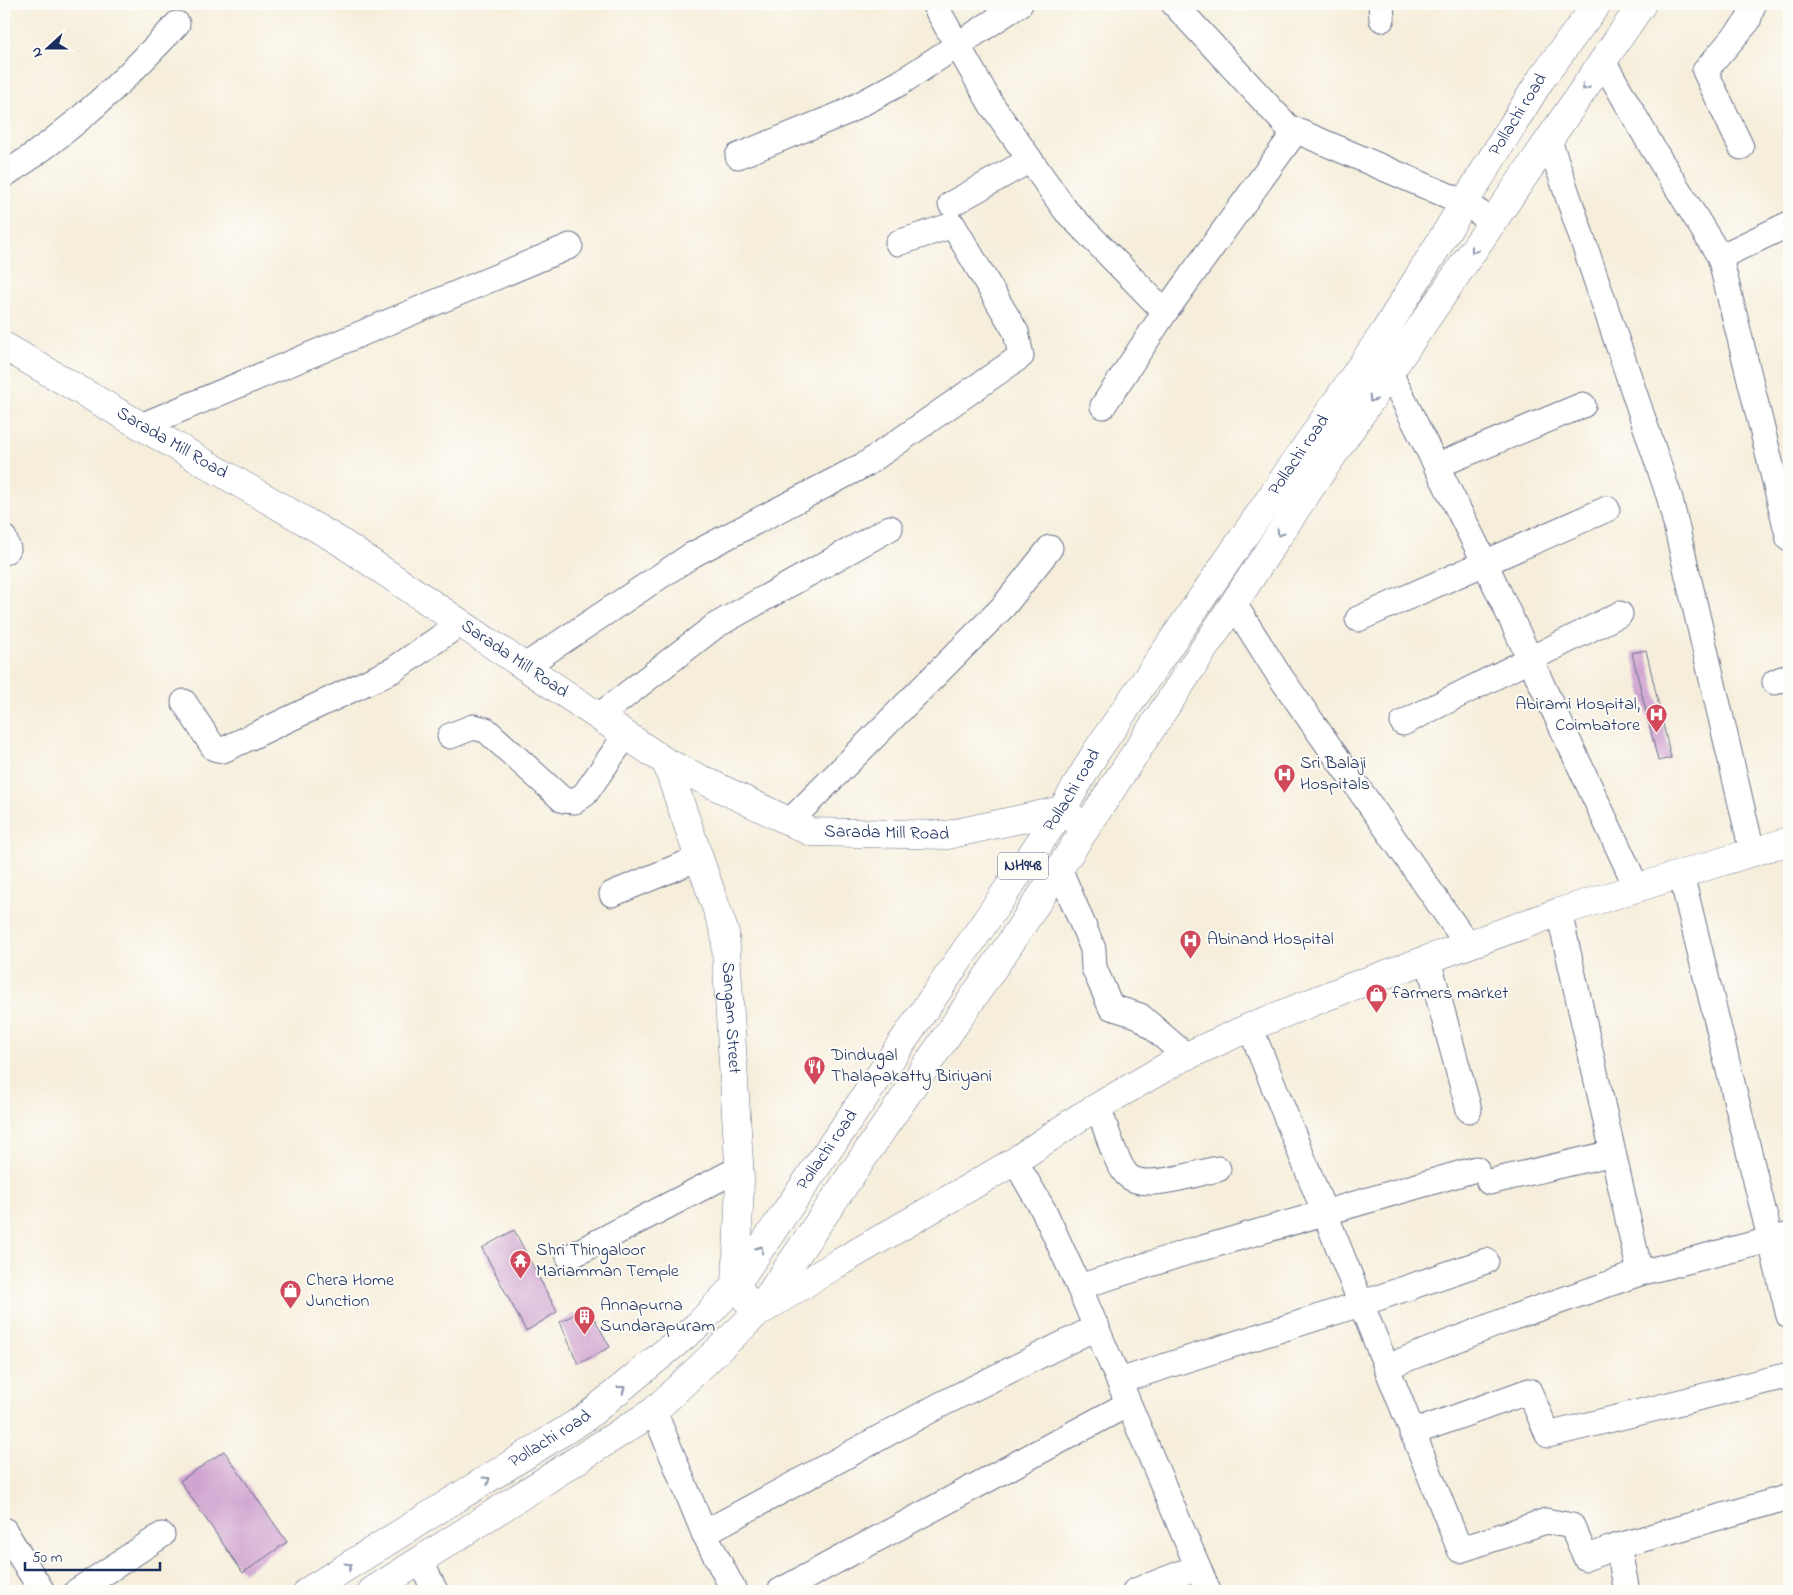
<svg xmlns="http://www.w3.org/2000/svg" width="1793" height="1595" viewBox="0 0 1793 1595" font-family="'Indie Flower',sans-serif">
	<rect width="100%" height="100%" fill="#fdfcf7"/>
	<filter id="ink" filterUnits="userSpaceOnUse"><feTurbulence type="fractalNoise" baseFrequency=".02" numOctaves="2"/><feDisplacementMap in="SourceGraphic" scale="10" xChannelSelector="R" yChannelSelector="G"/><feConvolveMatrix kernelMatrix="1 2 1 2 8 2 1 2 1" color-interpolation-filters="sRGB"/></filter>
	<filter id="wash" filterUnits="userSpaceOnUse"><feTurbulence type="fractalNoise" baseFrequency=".0096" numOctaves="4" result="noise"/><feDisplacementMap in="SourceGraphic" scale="20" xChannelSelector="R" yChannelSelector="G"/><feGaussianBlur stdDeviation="1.12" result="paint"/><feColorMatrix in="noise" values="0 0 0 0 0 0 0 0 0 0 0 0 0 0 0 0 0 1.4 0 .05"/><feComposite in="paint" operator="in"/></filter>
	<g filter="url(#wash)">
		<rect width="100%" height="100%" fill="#f6eedb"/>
		<g id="blocks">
			<g fill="#d0a4d0">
				<path d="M1646 650 1671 758 1658 761 1632 653Z"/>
				<path d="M514 1230 557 1312 526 1331 482 1248Z"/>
				<path d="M588 1307 610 1347 578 1364 560 1322Z"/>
				<path d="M224 1451 287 1542 243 1573 180 1481Z"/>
			</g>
		</g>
	</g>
	<g filter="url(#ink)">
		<use href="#blocks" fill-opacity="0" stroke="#68728a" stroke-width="1"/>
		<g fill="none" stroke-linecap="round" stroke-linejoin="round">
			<defs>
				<g id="minor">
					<path d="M934 4 991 104 1066 211 1165 312 1295 132"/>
					<path d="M1174 4 1288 127 1465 203 1493 222"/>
					<path d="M1381 4 1382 19"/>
					<path d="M1603 61 1652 147 1720 257 1789 224"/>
					<path d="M1549 140 1670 499 1752 851"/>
					<path d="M1741 147 1705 71 1748 21 1753 4"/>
					<path d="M738 156 844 113 900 83 1020 4"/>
					<path d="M4 175C69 134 125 80 177 24"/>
					<path d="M951 204 1030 160"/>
					<path d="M1720 257 1789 539"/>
					<path d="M1390 373 1485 563 1637 888"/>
					<path d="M1103 406 1165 312"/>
					<path d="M141 426 570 246"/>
					<path d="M1436 466 1583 405"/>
					<path d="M4 538 8 549 4 552"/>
					<path d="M1234 604 1277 672 1468 945"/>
					<path d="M1358 619 1607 509"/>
					<path d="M525 666 692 555 866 464 1021 356 1016 332 953 225 898 243"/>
					<path d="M1775 682 1789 676"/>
					<path d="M184 702 214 748 223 750 393 670 461 623"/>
					<path d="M599 716 715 626 890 528"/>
					<path d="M1403 723 1620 614"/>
					<path d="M450 736 473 727 486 730 563 800 575 801 585 794 626 735"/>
					<path d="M790 821 1003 607 1050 548"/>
					<path d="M1059 868 1093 949 1094 968 1111 1007 1140 1016 1186 1056"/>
					<path d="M1681 874 1789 1316"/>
					<path d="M612 894 699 858"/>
					<path d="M1559 912 1640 1273"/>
					<path d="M1428 959 1469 1110"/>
					<path d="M1250 1027 1460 1550 1546 1521 1572 1526 1586 1558 1612 1548 1789 1497"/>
					<path d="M1098 1106C1105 1124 1114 1161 1127 1175 1144 1192 1196 1173 1218 1169"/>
					<path d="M1015 1161 1045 1213 1079 1287 1208 1591"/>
					<path d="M1489 1182 1613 1153"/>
					<path d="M1203 1248 1476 1169"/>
					<path d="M569 1257 740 1168"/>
					<path d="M1079 1287 1194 1250"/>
					<path d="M1386 1367 1514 1317 1640 1273 1789 1235"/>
					<path d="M1119 1381 1360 1304 1486 1261"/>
					<path d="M654 1411 704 1533 734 1591"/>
					<path d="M1412 1433 1529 1391 1548 1435 1789 1375"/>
					<path d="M4 1530 42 1591"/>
					<path d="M704 1533 940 1405 1097 1327"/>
					<path d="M1618 1546 1627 1591"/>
					<path d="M420 1560 435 1591"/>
					<path d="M77 1591 162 1535"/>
					<path d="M780 1591 1128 1404"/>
					<path d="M1135 1591 1198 1567"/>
				</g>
				<g id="major">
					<path id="s1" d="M4 346 339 541 666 762 811 832 947 835 1062 810 1086 828"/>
					<path id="s2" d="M666 762 725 933 740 1179 736 1284 756 1314 835 1265 1015 1161 1080 1117 1178 1060 1250 1027 1348 988 1559 912 1789 841"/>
				</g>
				<g id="highway">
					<path id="s3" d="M308 1591 585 1418 699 1324 736 1284 1062 810 1096 752 1385 331 1541 79 1597 4"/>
					<path d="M372 1591 654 1411 756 1314 1007 948 1296 509 1642 4"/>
				</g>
			</defs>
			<use href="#minor" stroke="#68728a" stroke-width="27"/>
			<use href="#major" stroke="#68728a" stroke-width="29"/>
			<use href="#highway" stroke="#68728a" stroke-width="29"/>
			<use href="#minor" stroke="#fff" stroke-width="25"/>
			<use href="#major" stroke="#fff" stroke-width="28"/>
			<use href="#highway" stroke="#fff" stroke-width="28"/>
		</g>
		<defs><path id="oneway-chevron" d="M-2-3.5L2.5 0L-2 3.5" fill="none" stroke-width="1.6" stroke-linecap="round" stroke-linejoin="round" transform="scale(1.25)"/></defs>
		<g stroke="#8d97ae">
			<use href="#oneway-chevron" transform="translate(1585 87) rotate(124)"/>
			<use href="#oneway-chevron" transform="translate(1474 250) rotate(124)"/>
			<use href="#oneway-chevron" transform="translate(1372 399) rotate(124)"/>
			<use href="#oneway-chevron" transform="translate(1280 533) rotate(123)"/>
			<use href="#oneway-chevron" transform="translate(760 1249) rotate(-55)"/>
			<use href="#oneway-chevron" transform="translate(622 1389) rotate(-38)"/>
			<use href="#oneway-chevron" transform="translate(487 1480) rotate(-32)"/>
			<use href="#oneway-chevron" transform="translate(349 1566) rotate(-31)"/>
		</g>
	</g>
	<defs>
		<symbol id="hospital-pin" viewBox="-11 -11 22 30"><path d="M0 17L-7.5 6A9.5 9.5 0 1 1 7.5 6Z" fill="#d1495b" stroke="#fdfcf7"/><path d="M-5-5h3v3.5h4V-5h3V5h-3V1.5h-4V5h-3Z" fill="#fff"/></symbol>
		<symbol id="shop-pin" viewBox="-11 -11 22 30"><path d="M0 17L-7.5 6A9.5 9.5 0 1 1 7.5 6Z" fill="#d1495b" stroke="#fdfcf7"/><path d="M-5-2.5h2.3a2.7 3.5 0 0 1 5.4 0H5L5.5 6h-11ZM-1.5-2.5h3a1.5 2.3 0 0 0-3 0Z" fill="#fff"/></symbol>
		<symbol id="restaurant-pin" viewBox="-11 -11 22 30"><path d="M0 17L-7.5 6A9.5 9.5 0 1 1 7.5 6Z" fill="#d1495b" stroke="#fdfcf7"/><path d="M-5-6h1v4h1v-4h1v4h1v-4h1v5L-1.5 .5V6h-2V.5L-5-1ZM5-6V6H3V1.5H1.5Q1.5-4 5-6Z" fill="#fff"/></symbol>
		<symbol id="temple-pin" viewBox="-11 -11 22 30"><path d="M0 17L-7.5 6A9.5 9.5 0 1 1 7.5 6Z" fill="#d1495b" stroke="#fdfcf7"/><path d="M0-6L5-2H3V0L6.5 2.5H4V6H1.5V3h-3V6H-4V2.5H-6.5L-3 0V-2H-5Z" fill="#fff"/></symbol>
		<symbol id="building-pin" viewBox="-11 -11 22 30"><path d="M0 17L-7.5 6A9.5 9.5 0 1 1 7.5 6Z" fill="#d1495b" stroke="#fdfcf7"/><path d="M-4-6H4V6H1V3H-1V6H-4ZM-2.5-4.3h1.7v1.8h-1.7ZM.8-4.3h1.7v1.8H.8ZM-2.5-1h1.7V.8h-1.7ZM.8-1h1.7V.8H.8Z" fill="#fff"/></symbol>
	</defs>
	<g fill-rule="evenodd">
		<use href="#hospital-pin" x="1644" y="702" width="25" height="34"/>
		<use href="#hospital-pin" x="1272" y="762" width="25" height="34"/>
		<use href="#hospital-pin" x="1178" y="928" width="25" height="34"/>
		<use href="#shop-pin" x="1364" y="982" width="25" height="34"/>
		<use href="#restaurant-pin" x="802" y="1054" width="25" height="34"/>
		<use href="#temple-pin" x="508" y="1248" width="25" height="34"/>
		<use href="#shop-pin" x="278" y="1278" width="25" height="34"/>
		<use href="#building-pin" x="572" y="1304" width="25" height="34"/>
	</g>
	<g text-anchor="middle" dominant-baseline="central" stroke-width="4" stroke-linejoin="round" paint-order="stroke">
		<rect fill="#fdfcf7" stroke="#5f6c8c" stroke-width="1" x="998" y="852.5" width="50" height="27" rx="4"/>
		<g font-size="16" font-weight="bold" fill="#1b2f5e">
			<text x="1023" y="866">NH948</text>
		</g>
		<g font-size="18" fill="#1b2f5e" stroke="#fdfcf7">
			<text stroke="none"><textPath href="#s3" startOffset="1936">Pollachi road</textPath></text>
			<text stroke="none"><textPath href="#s1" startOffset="194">Sarada Mill Road</textPath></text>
			<text stroke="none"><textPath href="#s3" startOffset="1531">Pollachi road</textPath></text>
			<text stroke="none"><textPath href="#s1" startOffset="599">Sarada Mill Road</textPath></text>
			<text stroke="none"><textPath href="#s3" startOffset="1126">Pollachi road</textPath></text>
			<text stroke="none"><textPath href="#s1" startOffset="1019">Sarada Mill Road</textPath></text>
			<text stroke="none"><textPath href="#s2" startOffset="266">Sangam Street</textPath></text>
			<text stroke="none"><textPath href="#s3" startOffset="691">Pollachi road</textPath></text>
			<text stroke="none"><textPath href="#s3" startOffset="286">Pollachi road</textPath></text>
		</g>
		<g font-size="18" fill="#1b2f5e" stroke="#fdfcf7" text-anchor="start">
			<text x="1640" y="705" text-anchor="end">Abirami Hospital,<tspan x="1640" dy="21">Coimbatore</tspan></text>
			<text x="1300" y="764">Sri Balaji<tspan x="1300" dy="21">Hospitals</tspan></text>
			<text x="1207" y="940">Abinand Hospital</text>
			<text x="1392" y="994">farmers market</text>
			<text x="831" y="1056">Dindugal<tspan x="831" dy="21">Thalapakatty Biriyani</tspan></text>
			<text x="536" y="1251">Shri Thingaloor<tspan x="536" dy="21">Mariamman Temple</tspan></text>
			<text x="306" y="1281">Chera Home<tspan x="306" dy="21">Junction</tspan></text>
			<text x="600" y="1306">Annapurna<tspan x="600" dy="21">Sundarapuram</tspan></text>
		</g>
	</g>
	<rect width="1793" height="1595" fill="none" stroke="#fdfcf7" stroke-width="20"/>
	<g transform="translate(48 48) rotate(249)" stroke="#fdfcf7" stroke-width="4" paint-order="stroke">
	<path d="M0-4L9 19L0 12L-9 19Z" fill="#1b2f5e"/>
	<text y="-8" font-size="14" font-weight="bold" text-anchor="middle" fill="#1b2f5e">N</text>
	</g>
	<path d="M25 1562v8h135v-8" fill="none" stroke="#1b2f5e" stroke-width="2.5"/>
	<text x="32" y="1562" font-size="15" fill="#1b2f5e" stroke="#fdfcf7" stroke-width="4" paint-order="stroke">50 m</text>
</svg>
